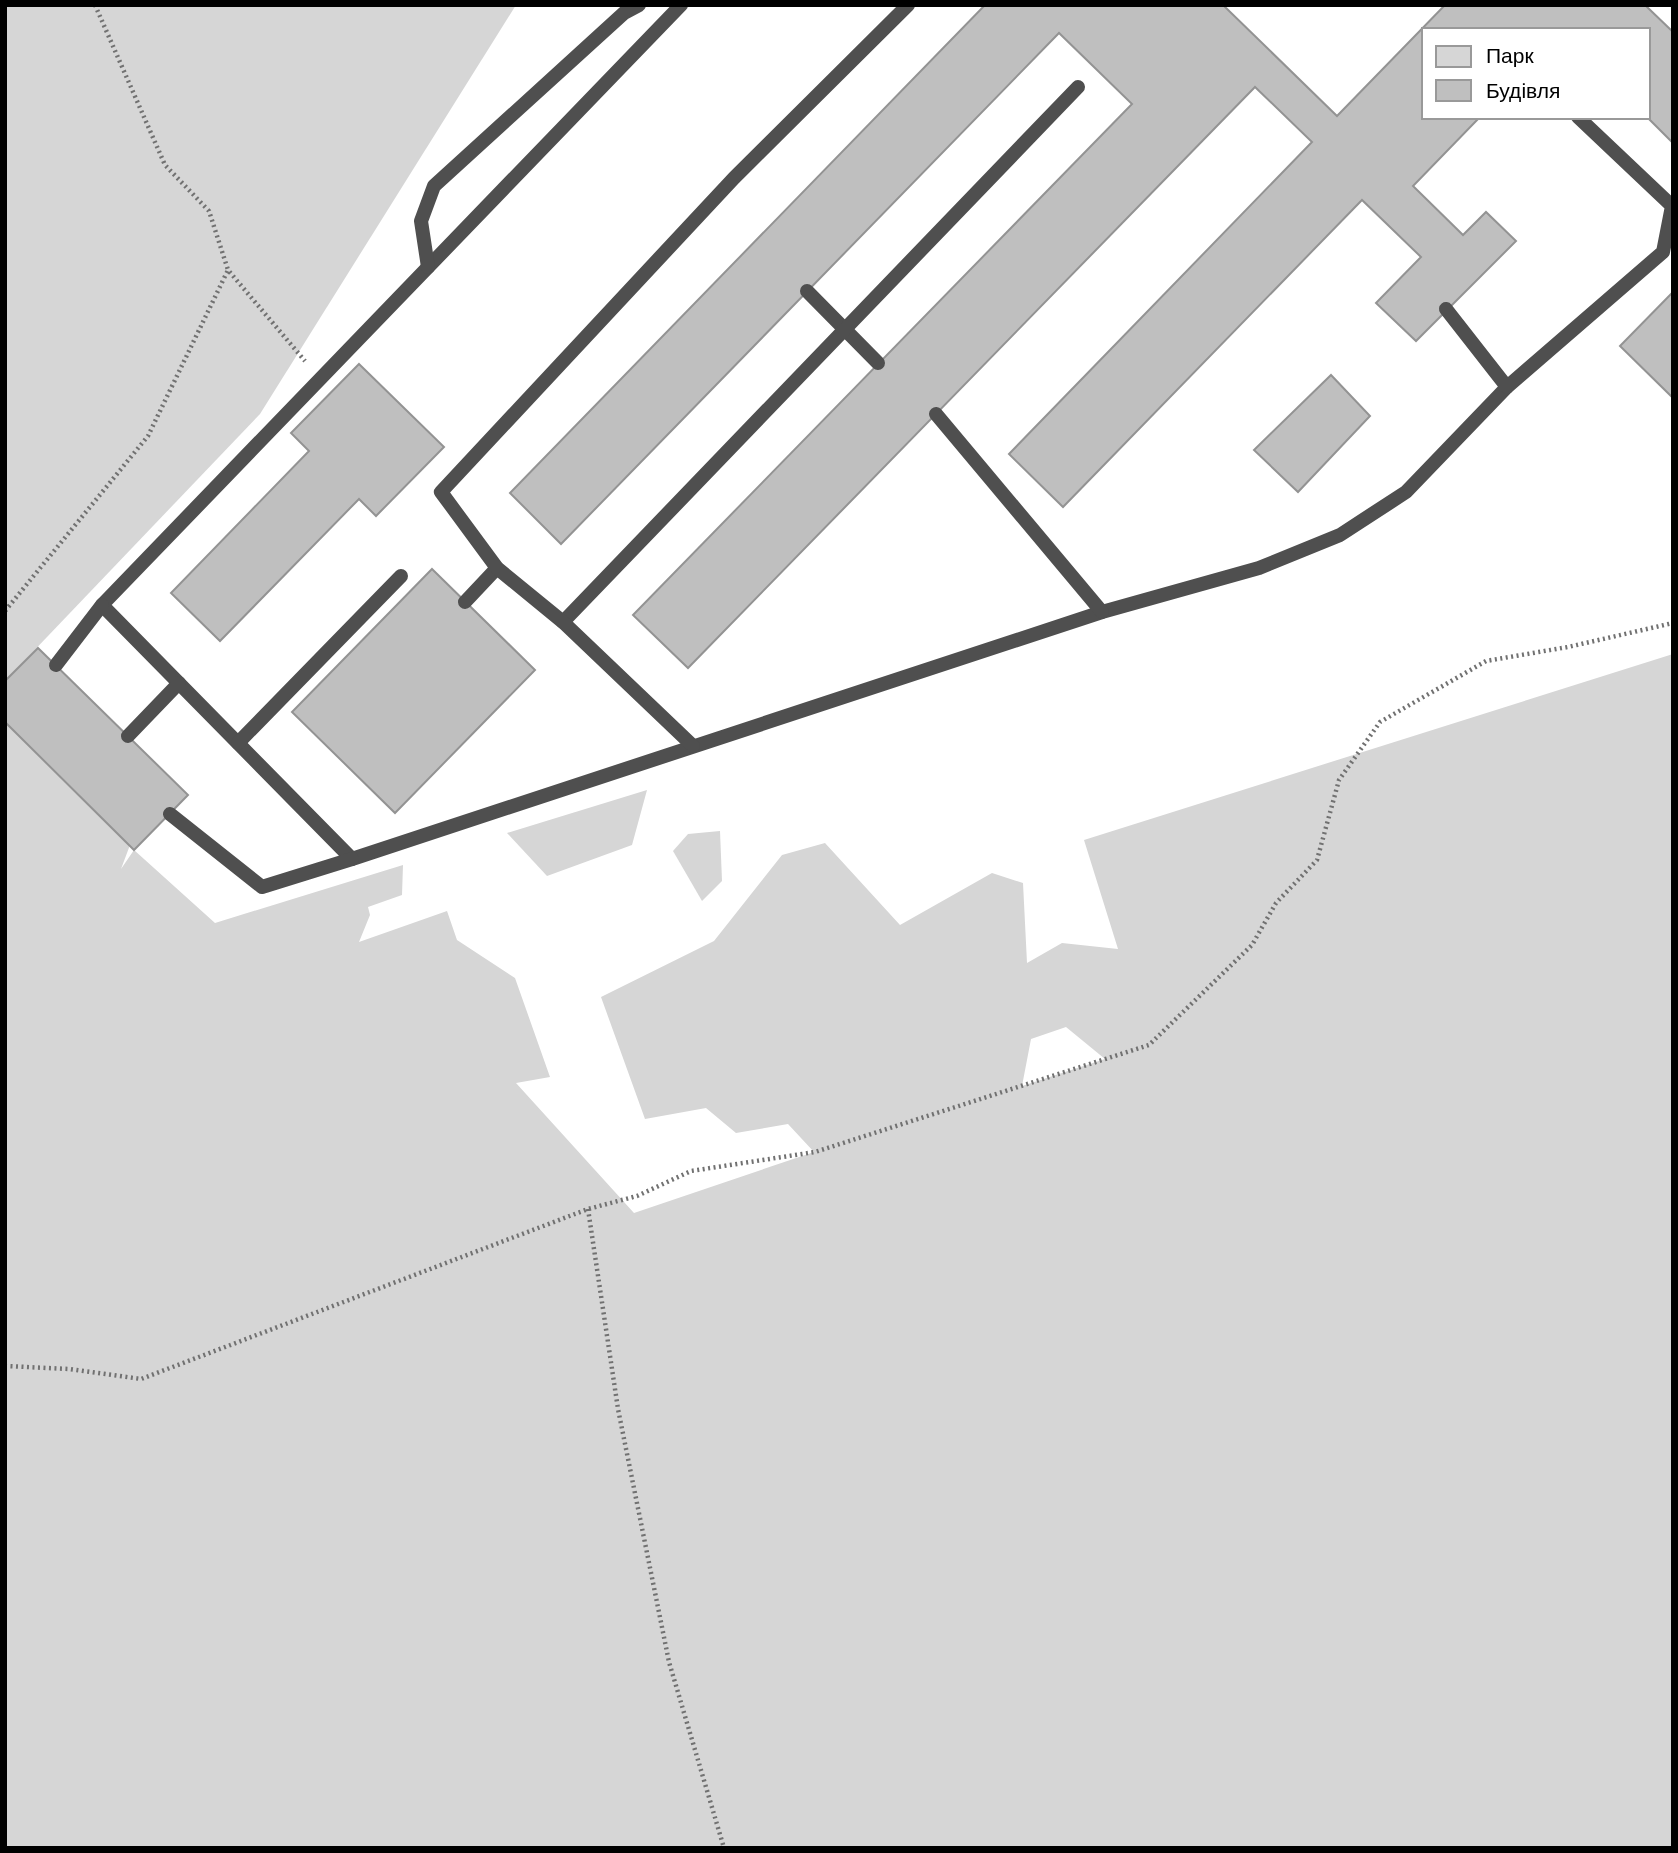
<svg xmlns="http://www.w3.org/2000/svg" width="1678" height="1853" viewBox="0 0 1678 1853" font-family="Arial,sans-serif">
	<rect width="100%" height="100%" fill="#fff"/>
	<g fill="#d6d6d6" fill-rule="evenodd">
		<path d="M5 5H516L260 414 5 681Z"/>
		<path d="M1673 654V1848H5V722L130 845 121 869 134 850 215 923 403 865 402 895 368 907 370 915 359 942 447 911 457 940 515 978 550 1077 516 1083 634 1213 814 1152 788 1124 736 1133 706 1108 645 1119 601 997 714 941 782 855 825 843 900 925 992 873 1023 883 1027 963 1062 943 1118 949 1084 840ZM1066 1027 1105 1059 1022 1086 1031 1039Z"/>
		<path d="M647 790 632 845 547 876 507 833Z"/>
		<path d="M720 831 722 881 702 901 673 851 688 834Z"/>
	</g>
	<g fill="#bfbfbf" stroke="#939393" stroke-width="2">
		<path d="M985 5H1223L1337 116 1445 5H1645L1673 32V143L1647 117 1648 30H1424V117H1480L1413 186 1463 235 1486 212 1516 241 1416 341 1376 303 1421 257 1362 200 1063 507 1009 454 1312 142 1255 87 688 668 633 615 1132 104 1059 33 561 544 510 493Z"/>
		<path d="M1673 292V394L1671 396 1620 346Z"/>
		<path d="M359 364 444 447 376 516 359 499 220 641 171 593 309 451 291 433Z"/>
		<path d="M1331 375 1370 416 1298 492 1254 450Z"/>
		<path d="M432 569 535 670 395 813 292 712Z"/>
		<path d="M38 648 188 795 134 850 5 722V681Z"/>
	</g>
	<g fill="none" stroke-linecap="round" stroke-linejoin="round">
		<g stroke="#717171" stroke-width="4.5" stroke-dasharray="2 3.5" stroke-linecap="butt">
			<path d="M95 5 165 165 209 211 228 270 305 361"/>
			<path d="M5 611 148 436 228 270"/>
			<path d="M588 1209 618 1409 669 1662 724 1848"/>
			<path d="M5 1366 69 1369 141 1379 588 1209 637 1196 691 1171 815 1152 1149 1045 1252 945 1276 903 1317 860 1339 780 1380 722 1486 661 1568 647 1673 623"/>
		</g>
		<g stroke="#4f4f4f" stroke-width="14">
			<path d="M681 5 102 605 352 859 1102 612 1259 568 1340 535 1406 492 1507 387 1663 252 1672 206 1578 117"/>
			<path d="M428 267 421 221 434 186 624 13 639 5"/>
			<path d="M807 291 878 363"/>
			<path d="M1446 309 1507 387"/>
			<path d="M936 414 1102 612"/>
			<path d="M465 602 497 568"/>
			<path d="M563 622 1078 87"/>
			<path d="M56 665 102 605"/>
			<path d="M128 736 179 683"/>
			<path d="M238 743 401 576"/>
			<path d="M693 746 563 622 497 568 441 492 734 178 908 5"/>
			<path d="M170 814 262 887 352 859"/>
		</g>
	</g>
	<rect width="1678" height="1853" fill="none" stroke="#000000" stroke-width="14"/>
	<rect x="1422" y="28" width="228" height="91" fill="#ffffff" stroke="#999999" stroke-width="2"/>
	<rect x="1436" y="46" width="35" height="21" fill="#d6d6d6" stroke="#999999" stroke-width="2"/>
	<text x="1486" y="63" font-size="21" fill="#000000">Парк</text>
	<rect x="1436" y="80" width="35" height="21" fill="#bfbfbf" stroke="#999999" stroke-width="2"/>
	<text x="1486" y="98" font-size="21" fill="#000000">Будівля</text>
</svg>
